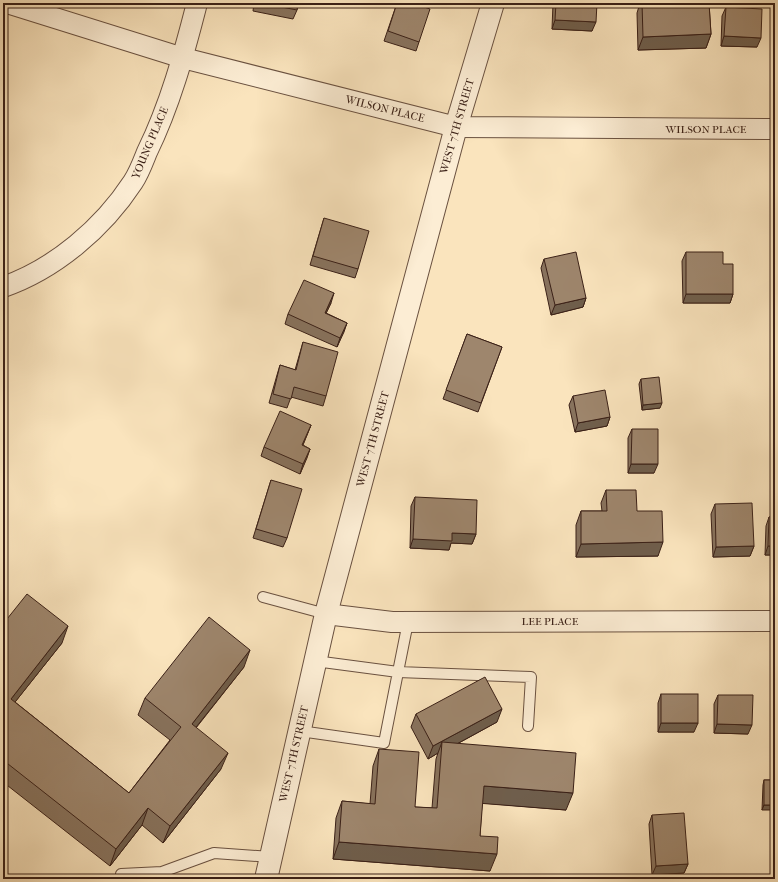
<svg xmlns="http://www.w3.org/2000/svg" width="778" height="882" viewBox="0 0 778 882" font-family="'IM FELL French Canon',serif">
	<rect width="100%" height="100%" fill="#fae4bd"/>
	<filter id="stains"><feTurbulence type="fractalNoise" baseFrequency=".005" numOctaves="4"/><feColorMatrix values="0 0 0 0 .2 0 0 0 0 .09 0 0 0 0 .02 0 0 0 .5 -.17"/></filter>
	<radialGradient id="worn" r=".72"><stop offset=".6" stop-color="#630" stop-opacity="0"/><stop offset="1" stop-color="#630" stop-opacity=".3"/></radialGradient>
	<g fill="none" stroke-linecap="round" stroke-linejoin="round">
		<defs>
			<g id="service">
				<path d="M263 597 326 614"/>
				<path d="M408 622 398 672 531 677 528 726"/>
				<path d="M300 731 384 743 398 672 315 661"/>
				<path d="M121 874 162 872 214 853 271 857"/>
			</g>
			<g id="minor">
				<path d="M7 3 183 58 456 127 775 129"/>
				<path d="M3 287C55 269 103 228 133 182 139 173 143 162 147 152 170 105 184 54 197 3"/>
				<path d="M326 614 392 622 775 621"/>
			</g>
			<path id="tertiary" d="M266 879 326 614 456 127 493 3"/>
		</defs>
		<use href="#service" stroke="#6a5140" stroke-width="12"/>
		<use href="#minor" stroke="#6a5140" stroke-width="22"/>
		<use href="#tertiary" stroke="#6a5140" stroke-width="24"/>
		<use href="#service" stroke="#fcedd4" stroke-width="10"/>
		<use href="#minor" stroke="#fcedd4" stroke-width="20"/>
		<use href="#tertiary" stroke="#fcedd4" stroke-width="22"/>
	</g>
	<g fill="#88735e" stroke="#3a2017">
		<path d="M254 3H298L297 10 293 19 253 11Z"/>
		<path d="M397 3 419 42 416 51 384 41Z"/>
		<path d="M553 3H597L592 31 552 29Z"/>
		<path d="M640 3H709L711 34 706 48 638 50 637 13Z"/>
		<path d="M726 7 757 47 721 46 722 16Z"/>
		<path d="M324 218 358 269 355 278 310 265 321 228Z"/>
		<path d="M686 252 733 294 730 303H683L682 261Z"/>
		<path d="M544 259 586 298 583 307 551 315 541 268Z"/>
		<path d="M331 303 326 313 347 323 337 347 285 324 288 314Z"/>
		<path d="M467 334 502 347 478 412 443 399Z"/>
		<path d="M303 342 326 396 323 406 291 397 287 408 269 403 277 375 280 365 295 370Z"/>
		<path d="M641 379 660 408 642 410 639 384Z"/>
		<path d="M573 396 610 417 607 426 575 432 569 405Z"/>
		<path d="M311 425 303 445 310 449 300 474 261 456 264 447Z"/>
		<path d="M632 429 654 473H628V438Z"/>
		<path d="M271 480 287 538 283 547 253 538Z"/>
		<path d="M606 490 637 511 658 556 576 557V525L581 511H602L601 503Z"/>
		<path d="M415 497 476 534 472 544 451 543 449 550 410 548 411 506Z"/>
		<path d="M715 504 754 546 750 556 713 557 711 514Z"/>
		<path d="M769 517H775V555H765L766 526Z"/>
		<path d="M3 624 62 643 15 702 129 793 170 740 138 715 145 698 244 667 196 728 221 769 163 843 142 825 110 866 3 782Z"/>
		<path d="M775 688V746L772 698Z"/>
		<path d="M661 694 694 732H658V703Z"/>
		<path d="M718 695 748 734 714 733V704Z"/>
		<path d="M416 714 497 722 457 744 566 810 482 803 480 836 490 871 333 859 336 818 342 801 370 804 373 766 379 749 415 807 432 808 436 759 438 753 428 759 411 727Z"/>
		<path d="M764 780H775L762 810 763 785Z"/>
		<path d="M652 815 688 864 684 873 652 875 649 824Z"/>
		<path d="M775 846V879H773L774 849Z"/>
	</g>
	<g fill="#6f5e4c" stroke="#3a2017">
		<path d="M555 20 596 22 592 31 552 29Z"/>
		<path d="M711 34 706 48 638 50 643 37Z"/>
		<path d="M724 36 761 38 757 47 721 46Z"/>
		<path d="M334 293 331 303 322 322 325 313Z"/>
		<path d="M686 294H733L730 303H683Z"/>
		<path d="M586 298 583 307 551 315 555 305Z"/>
		<path d="M347 323 344 332 337 347 340 338Z"/>
		<path d="M662 403 660 408 642 410 643 405Z"/>
		<path d="M610 417 607 426 575 432 578 423Z"/>
		<path d="M311 425 307 435 299 454 302 445Z"/>
		<path d="M310 449 307 458 300 474 303 464Z"/>
		<path d="M631 464H658L654 473H628Z"/>
		<path d="M452 533 476 534 472 544 451 543 449 550 410 548 413 539Z"/>
		<path d="M663 542 658 556 576 557 581 544Z"/>
		<path d="M754 546 750 556 713 557 716 547Z"/>
		<path d="M768 546H775V555H765Z"/>
		<path d="M68 626 62 643 4 716 11 699Z"/>
		<path d="M250 650 244 667 185 741 192 724Z"/>
		<path d="M502 709 497 722 442 752V742L438 753 428 759 433 746Z"/>
		<path d="M661 723H698L694 732H658Z"/>
		<path d="M717 724 752 725 748 734 714 733Z"/>
		<path d="M228 753 221 769 163 843 170 826Z"/>
		<path d="M484 786 573 793 566 810 477 803Z"/>
		<path d="M764 805H775V810H762Z"/>
		<path d="M148 808 142 825 110 866 116 849Z"/>
		<path d="M339 842 497 854 490 871 333 859Z"/>
		<path d="M688 864 684 873 652 875 656 866Z"/>
		<path d="M775 872V879H773Z"/>
	</g>
	<g fill="#9e866d" stroke="#3a2017">
		<path d="M261 3H298L297 10Z"/>
		<path d="M397 3H413L430 9 419 42 388 31Z"/>
		<path d="M556 3H597L596 22 555 20Z"/>
		<path d="M642 3H709L711 34 643 37Z"/>
		<path d="M726 7 762 9 761 38 724 36Z"/>
		<path d="M324 218 369 231 358 269 313 256Z"/>
		<path d="M576 252 586 298 555 305 544 259Z"/>
		<path d="M686 252H723V264H733V294H686Z"/>
		<path d="M304 280 334 293 325 313 347 323 340 338 288 314Z"/>
		<path d="M467 334 502 347 481 403 446 390Z"/>
		<path d="M303 342 338 352 326 396 294 387 291 399 273 394 280 365 296 370Z"/>
		<path d="M659 377 662 403 643 405 641 379Z"/>
		<path d="M605 390 610 417 578 423 573 396Z"/>
		<path d="M280 411 311 425 302 445 310 449 303 464 264 447Z"/>
		<path d="M632 429H658V464H631Z"/>
		<path d="M271 480 302 489 287 538 256 529Z"/>
		<path d="M606 490H636L637 511H662L663 542 581 544V511H607Z"/>
		<path d="M415 497 477 500 476 534 452 533V541L413 539Z"/>
		<path d="M752 503 754 546 716 547 715 504Z"/>
		<path d="M769 517H775V546H768Z"/>
		<path d="M27 594 68 626 11 699 129 793 181 727 145 698 209 617 250 650 192 724 228 753 170 826 148 808 116 849 3 760V624Z"/>
		<path d="M485 677 502 709 433 746 416 714Z"/>
		<rect x="661" y="694" width="37" height="29"/>
		<path d="M718 695H753L752 725 717 724Z"/>
		<path d="M442 742 576 753 573 793 484 786 480 836 498 837 497 854 339 842 342 801 375 804 379 749 419 752 415 807 437 808Z"/>
		<rect x="764" y="780" width="11" height="25"/>
		<path d="M684 813 688 864 656 866 652 815Z"/>
	</g>
	<g text-anchor="middle" dominant-baseline="central" stroke-width="3" stroke-linejoin="round" paint-order="stroke">
		<g font-size="11" fill="#3a2017" stroke="#fcedd4">
			<text transform="translate(385 109) rotate(14)">WILSON PLACE</text>
			<text transform="translate(457 126) rotate(-74)">WEST 7TH STREET</text>
			<text x="706" y="129">WILSON PLACE</text>
			<text transform="translate(150 143) rotate(-67)">YOUNG PLACE</text>
			<text transform="translate(373 439) rotate(-75)">WEST 7TH STREET</text>
			<text x="550" y="621">LEE PLACE</text>
			<text transform="translate(294 754) rotate(-77)">WEST 7TH STREET</text>
		</g>
	</g>
	<rect width="778" height="882" fill="none" stroke="#fae4bd" stroke-width="16"/>
	<rect x="4" y="4" width="770" height="874" fill="none" stroke="#3a2017" stroke-width="2"/>
	<rect x="8" y="8" width="762" height="866" fill="none" stroke="#3a2017"/>
	<rect width="100%" height="100%" filter="url(#stains)"/>
	<rect width="100%" height="100%" fill="url(#worn)"/>
</svg>
